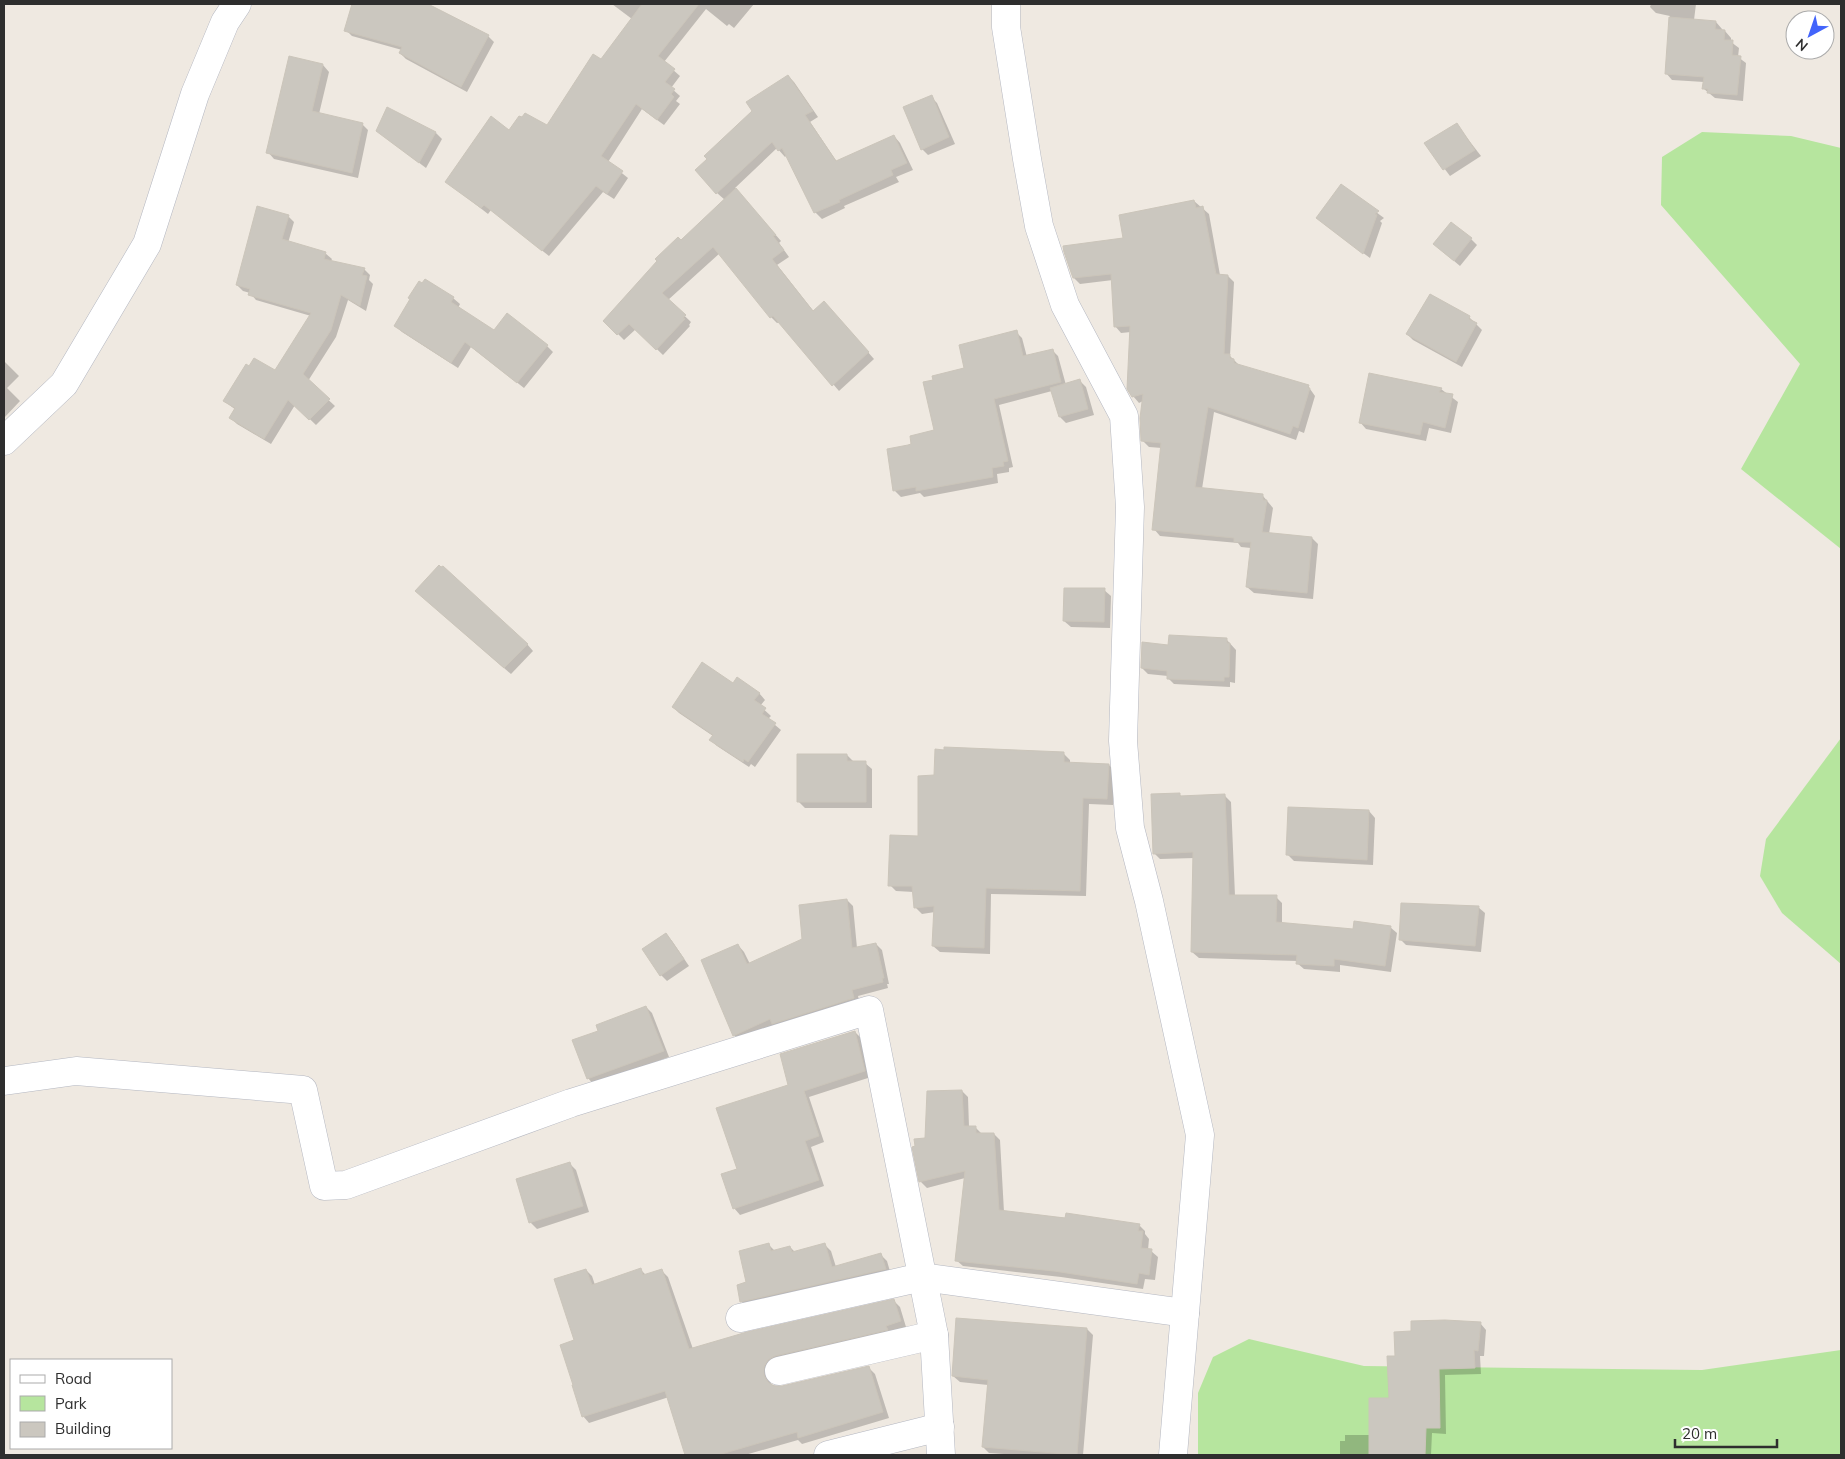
<svg xmlns="http://www.w3.org/2000/svg" width="1845" height="1459" viewBox="0 0 1845 1459" font-family="Mulish,sans-serif">
	<rect width="100%" height="100%" fill="#efe9e1"/>
	<g fill="#b6e59e">
		<path d="M1702 132 1791 136 1841 148V549L1741 469 1800 364 1661 205 1662 157Z"/>
		<path d="M1841 738V964L1782 913 1760 876 1766 839Z"/>
		<path d="M1249 1339 1364 1366 1702 1370 1841 1350V1455H1198V1393L1213 1357Z"/>
	</g>
	<g fill="#0003">
		<path d="M353 4H415L488 36 494 42 467 92 406 59 400 53 402 50 352 36 346 30Z"/>
		<path d="M612 4H754L734 28 729 24 727 26 706 9 664 62 680 76 671 88 680 96 676 101 680 104 664 125 642 109 608 162 628 178 614 199 603 192 549 256 491 210 488 214 447 182 509 132 547 127 601 61 632 19Z"/>
		<path d="M1651 4H1696L1694 20 1716 22 1722 29V31H1725L1731 38V42L1739 48 1738 57 1746 63 1743 101 1715 98 1704 89V82L1672 80 1666 73 1670 16 1656 13 1650 7Z"/>
		<path d="M323 65 329 72 319 114 362 124 368 130 358 178 274 159 268 152Z"/>
		<path d="M788 76 794 82 818 117 810 122 837 162 894 136 900 143 913 170 896 177 899 182 844 206 845 208 822 219 815 212 787 155 785 157 777 148 735 188 781 241 779 243 789 257 777 265 814 312 830 309 874 359 839 391 780 322 777 323 771 317 720 253 668 300 691 322 689 325 690 326 663 355 636 329 624 340 605 321 681 241 725 200 717 193 753 111Z"/>
		<path d="M931 97 937 103 955 144 928 155 922 149Z"/>
		<path d="M387 109 436 133 442 139 426 168 377 131Z"/>
		<path d="M1457 125 1481 156 1450 176 1426 144Z"/>
		<path d="M1341 186 1384 218 1380 221 1382 223 1370 258 1324 224Z"/>
		<path d="M1194 201 1209 214 1220 275 1228 276 1234 282 1230 356 1240 366 1308 386 1315 396 1304 433 1299 431 1296 440 1214 412 1202 489 1263 496 1273 508 1269 534 1312 538 1318 544 1313 599 1254 593 1247 587 1251 548 1241 547 1238 543 1160 536 1154 529 1162 448 1149 447 1143 441V401L1139 403 1133 396 1131 332 1121 333 1115 326 1113 280 1080 284 1074 278 1125 239Z"/>
		<path d="M288 216 294 222 288 243 325 253 332 259 331 261 364 269 370 275 369 280 373 284 366 311 348 300 336 337 308 381 335 406 316 425 295 405 271 444 237 424 231 418 236 410 224 401 250 368 276 372 311 316 256 300 250 293 243 291 237 285Z"/>
		<path d="M1471 239 1477 245 1460 266 1441 250Z"/>
		<path d="M426 280 453 298 460 304 458 308 495 332 547 346 553 352 524 388 471 347 458 368 402 332 396 326Z"/>
		<path d="M1469 317 1482 330 1462 367 1413 340 1407 334Z"/>
		<path d="M1016 332 1022 338 1027 357 1052 350 1058 356 1066 385 1080 381 1086 387 1094 415 1066 423 1060 417 1052 391 999 405 1013 467 1009 468V472L997 474 998 483 924 497 920 493 901 497 895 491 888 450 908 447 936 431 934 381 966 369Z"/>
		<path d="M4 361 19 376 7 388 20 401 4 418Z"/>
		<path d="M1441 389 1458 402 1451 433 1429 428 1426 441 1366 429 1360 422Z"/>
		<path d="M1104 590 1111 596 1110 628 1071 627 1064 621Z"/>
		<path d="M423 597 527 644 533 651 511 674Z"/>
		<path d="M1226 639 1236 650 1235 683 1230 682V687L1174 684 1168 678V676L1148 674 1142 668 1169 646Z"/>
		<path d="M759 693 765 700 760 706 771 716 768 719 781 730 755 767 751 764 749 767 717 746 711 740 713 736 679 713 673 707Z"/>
		<path d="M1064 754 1070 760V763L1109 765 1115 771 1113 805 1089 804 1086 896 991 894 990 954 940 952 933 946 935 912 922 914 916 908 914 892 896 891 890 885 920 837 935 777Z"/>
		<path d="M847 755 853 761 865 763 872 769V808H805L798 801Z"/>
		<path d="M1179 794 1182 797 1225 796 1231 802 1235 896 1276 897 1282 903V924L1354 930 1390 927 1397 933 1391 972 1340 965V972L1304 969 1297 963 1298 961 1199 958 1192 952 1195 858 1160 859 1154 853Z"/>
		<path d="M1369 811 1375 818 1373 865 1294 861 1287 854Z"/>
		<path d="M847 900 853 906 857 948 876 944 882 950 889 984H887L888 988 858 996 860 1004 740 1041 734 1035 738 945 744 952 750 964 803 940Z"/>
		<path d="M1478 907 1485 913 1481 952 1406 945 1400 939Z"/>
		<path d="M666 934 672 941 689 966 667 981 661 975Z"/>
		<path d="M646 1007 652 1013 669 1057 594 1085 588 1078 599 1032Z"/>
		<path d="M855 1032 861 1038 871 1077 809 1097 824 1142 811 1147 824 1186 740 1215 734 1208 738 1169 790 1086Z"/>
		<path d="M962 1091 968 1097 969 1127H975L981 1133 994 1134 1000 1140 1004 1212 1139 1225 1145 1231V1234L1149 1239 1148 1250 1151 1251 1158 1257 1155 1280 1145 1279 1143 1289 1061 1277 963 1266 956 1260 965 1178 927 1188 921 1182 926 1139Z"/>
		<path d="M570 1164 576 1170 589 1212 537 1229 530 1222Z"/>
		<path d="M768 1244 775 1251 790 1247 796 1253 825 1245 831 1251 836 1267 881 1255 887 1261 891 1275 748 1308 741 1301Z"/>
		<path d="M586 1270 592 1276 595 1285 641 1270 647 1276 662 1271 668 1277 693 1349 894 1301 900 1307 906 1327 770 1374V1382L772 1385 783 1387 869 1368 875 1374 889 1418 802 1444 798 1440 745 1455H686L669 1397 589 1423 583 1416 575 1341Z"/>
		<path d="M1480 1323 1486 1330 1484 1356H1480L1481 1374 1445 1375 1446 1434 1432 1433 1431 1455H1340V1441H1345V1435H1370L1390 1399 1396 1357Z"/>
		<path d="M1087 1329 1093 1335 1083 1455H1019L989 1453 983 1447 988 1385 960 1382 953 1376Z"/>
	</g>
	<g fill="#cbc7bf" stroke="#cbc5ba">
		<path d="M352 4H428L489 35 461 87 399 53 402 47 344 31Z"/>
		<path d="M642 4H699L658 56 675 69 665 82 675 89 671 94 674 97 657 120 636 104 601 156 623 171 607 194 596 186 542 251 484 205 481 208 445 182 491 116 509 130 519 116 522 117 525 113 547 125 593 54 601 59Z"/>
		<path d="M1669 17 1716 21 1715 29 1725 30 1724 40H1733L1732 55 1741 56 1737 95 1707 93 1708 89H1702L1704 77 1665 74Z"/>
		<path d="M289 56 323 64 312 111 363 123 352 173 266 153Z"/>
		<path d="M788 75 813 111 805 115 836 161 894 135 907 163 891 170 893 175 839 200 840 202 814 213 782 148 778 151 772 142 716 194 695 170 707 159 704 156 752 111 746 102Z"/>
		<path d="M932 95 949 137 921 150 903 107Z"/>
		<path d="M387 107 436 132 419 163 376 131Z"/>
		<path d="M1457 123 1475 150 1443 170 1424 143Z"/>
		<path d="M1341 184 1379 211 1375 214 1377 215 1363 254 1316 218Z"/>
		<path d="M736 188 776 235 773 236 784 250 772 259 813 311 824 301 869 352 832 386 773 316 770 318 713 247 662 293 686 315 683 318 685 319 656 350 629 324 617 335 603 321 657 261 655 259 678 237 681 240Z"/>
		<path d="M1194 200 1196 208 1203 206 1216 274 1228 275 1224 354H1230V358L1234 359V363L1309 385 1308 388H1310L1298 428 1293 426 1290 434 1208 407 1195 487 1263 494V500H1267L1262 532 1312 537 1307 593 1246 587 1251 542H1234V538L1152 530 1161 443 1141 441 1140 418 1143 394 1132 397 1127 389 1130 326 1114 327 1111 274 1073 278 1064 252 1063 246 1123 238 1119 215Z"/>
		<path d="M257 206 289 215 282 239 326 252 324 259 365 268 362 275 367 276 360 306 341 295 331 330 303 374 330 399 309 420 288 400 264 439 229 418 235 408 223 401 246 364 249 366 254 358 275 370 311 313 248 295 250 289 236 285Z"/>
		<path d="M1451 222 1472 238 1454 261 1433 244Z"/>
		<path d="M425 279 454 297 451 302 494 330 507 313 548 345 517 383 465 342 451 363 394 326 410 299 408 298 419 281 422 283Z"/>
		<path d="M1430 294 1470 316 1469 319 1477 323 1456 362 1406 334Z"/>
		<path d="M1017 330 1023 356 1053 349 1061 382 994 399 1008 461 1003 462 1004 466 992 468 993 477 916 491V487L893 491 887 449 908 445 911 444 910 436 934 430 923 382 933 380 932 376 964 368 959 345Z"/>
		<path d="M1369 373 1442 388 1439 392 1453 394 1445 428 1423 422 1420 435 1359 423Z"/>
		<path d="M1080 379 1088 409 1059 417 1050 388Z"/>
		<path d="M439 565 441 567 443 566 528 644 504 668 415 591Z"/>
		<path d="M1064 588H1105L1104 622 1063 621Z"/>
		<path d="M1169 635 1227 638V643H1230L1229 677H1224V681L1167 679V671L1141 668 1142 642 1168 645Z"/>
		<path d="M702 662 733 683 737 677 760 693 754 700 766 708 762 714 776 723 748 762 744 759 743 762 709 740 713 735 672 707Z"/>
		<path d="M944 747 1064 752V762L1109 764 1107 799 1083 798 1080 891 986 888 984 948 932 946 934 906 914 908 912 886H888L890 835 918 836V776L934 775 935 749 944 750Z"/>
		<path d="M797 754H847V761H866V802H797Z"/>
		<path d="M1180 793V796L1225 794 1229 895H1277L1276 922 1353 929 1354 921 1391 926 1385 966 1334 959V966L1296 964 1297 955 1191 952 1193 852 1153 854 1151 794Z"/>
		<path d="M1288 807 1369 810 1367 860 1286 855Z"/>
		<path d="M847 899 852 948 876 943 884 978H882L883 982 852 990 854 998 772 1024 770 1019 733 1036 701 960 738 944 747 964 802 939 799 905Z"/>
		<path d="M1401 903 1479 906 1475 946 1399 940Z"/>
		<path d="M666 933 684 959 660 976 642 949Z"/>
		<path d="M646 1006 664 1051 587 1079 572 1040 598 1031 596 1025Z"/>
		<path d="M855 1031 865 1071 804 1091 819 1136 805 1141 819 1180 733 1209 721 1174 737 1169 716 1108 788 1085 780 1054Z"/>
		<path d="M962 1090 964 1126H976V1133H994L999 1210 1065 1218 1066 1213 1140 1224 1138 1231H1143L1141 1248 1152 1249 1149 1275 1139 1273 1137 1284 1054 1271 955 1261 965 1171 919 1182 912 1147 915 1146 914 1139 925 1138 927 1091Z"/>
		<path d="M570 1162 583 1206 529 1223 516 1179Z"/>
		<path d="M769 1243 771 1251 790 1246 792 1252 825 1243 832 1267 881 1253 886 1269 740 1302 737 1285 746 1282 739 1251Z"/>
		<path d="M641 1268 643 1275 662 1269 689 1349 747 1332 894 1299 901 1321 886 1326 888 1330 775 1356 768 1360 764 1367V1375L768 1382 774 1386H782L869 1366 883 1412 798 1438 797 1432 718 1455H685L665 1391 582 1417 572 1385H573L560 1345 574 1340 554 1279 586 1269 592 1285Z"/>
		<path d="M956 1318 1087 1328 1077 1455 982 1447 988 1380 952 1376Z"/>
		<path d="M1445 1320 1481 1322 1478 1351 1474 1350 1475 1368 1439 1369 1440 1428H1426L1425 1455H1369V1398H1389L1387 1356H1395L1394 1332 1411 1331V1321Z"/>
	</g>
	<g fill="none" stroke-linecap="round" stroke-linejoin="round">
		<defs>
			<g id="street">
				<path d="M1006 4V27L1027 159 1039 226 1065 305 1124 416 1130 507 1123 741 1130 828 1149 901 1200 1135 1173 1455"/>
				<path d="M4 441 64 384 147 244 195 94 225 22 237 4"/>
				<path d="M4 1081 76 1071 303 1090 324 1186 346 1185 571 1103 869 1010 934 1335 941 1455"/>
				<path d="M740 1318 922 1277 1185 1313"/>
				<path d="M779 1371 934 1335"/>
				<path d="M828 1455 940 1427"/>
			</g>
		</defs>
		<use href="#street" stroke="#b4b7c1" stroke-width="29"/>
		<use href="#street" stroke="#fff" stroke-width="28"/>
	</g>
	<rect width="1845" height="1459" fill="none" stroke="#2e2e2e" stroke-width="10"/>
	<rect x="10" y="1359" width="162" height="90" fill="#ffffff" stroke="#ababab"/>
	<rect x="20" y="1375" width="25" height="8" fill="#ffffff" stroke="#ababab"/>
	<text x="55" y="1384" font-size="15" fill="#2e2e2e">Road</text>
	<rect x="20" y="1396" width="25" height="15" fill="#b6e59e" stroke="#ababab"/>
	<text x="55" y="1409" font-size="15" fill="#2e2e2e">Park</text>
	<rect x="20" y="1422" width="25" height="15" fill="#cbc7bf" stroke="#ababab"/>
	<text x="55" y="1434" font-size="15" fill="#2e2e2e">Building</text>
	<g transform="translate(1810 35) rotate(220)"><circle r="24" fill="#ffffff" stroke="#ababab"/>
	<path d="M0-4L9 19L0 12L-9 19Z" fill="#4264fb"/>
	<text y="-8" font-size="14" font-weight="bold" text-anchor="middle" fill="#2e2e2e">N</text>
	</g>
	<path d="M1675 1439v8h102v-8" fill="none" stroke="#2e2e2e" stroke-width="2.5"/>
	<text x="1682" y="1439" font-size="15" fill="#2e2e2e" stroke="#ffffff" stroke-width="4" paint-order="stroke">20 m</text>
</svg>
